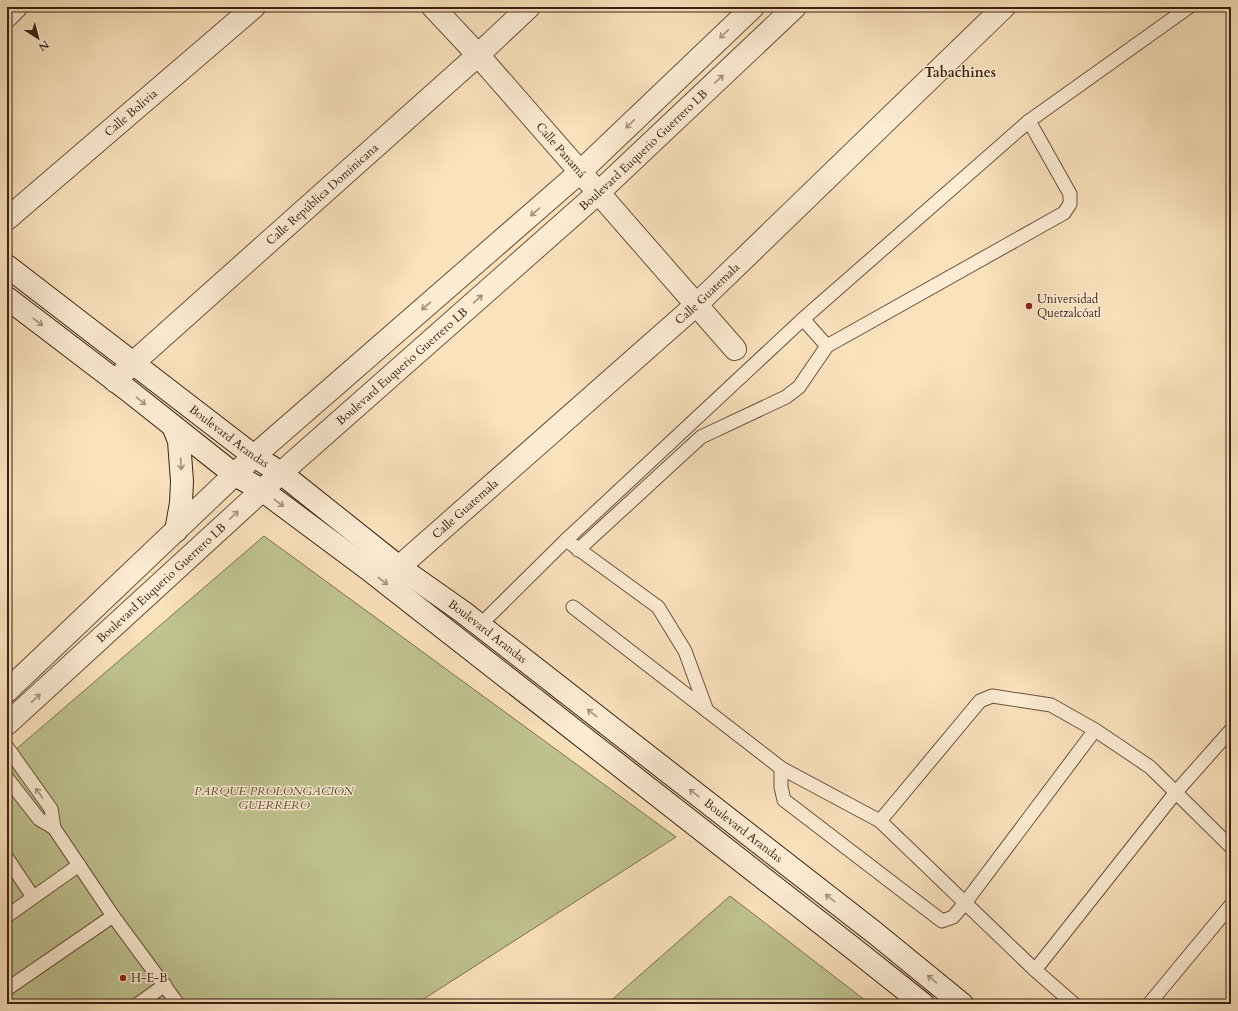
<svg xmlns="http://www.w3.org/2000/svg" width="1238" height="1011" viewBox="0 0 1238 1011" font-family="Cardo,serif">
	<rect width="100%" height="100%" fill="#fae2bd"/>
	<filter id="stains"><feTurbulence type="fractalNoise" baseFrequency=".005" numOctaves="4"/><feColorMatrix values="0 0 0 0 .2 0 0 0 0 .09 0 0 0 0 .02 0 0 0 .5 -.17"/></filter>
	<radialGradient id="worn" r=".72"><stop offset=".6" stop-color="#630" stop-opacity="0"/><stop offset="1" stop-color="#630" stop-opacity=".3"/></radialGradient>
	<g fill="#bfc390" stroke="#7d7252">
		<path d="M264 536 676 837 416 1004H7V757Z"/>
		<path d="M730 896 870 1004H607Z"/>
	</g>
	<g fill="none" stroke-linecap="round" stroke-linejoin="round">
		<defs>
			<g id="service">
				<path d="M803 319 827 346"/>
				<path d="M566 540 803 319 1029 121 1189 7"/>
				<path d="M578 550 701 437 786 397 799 387 827 346 1064 213 1070 204V194L1029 121"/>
				<path d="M573 607 781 768 880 821"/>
				<path d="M480 625 566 540 658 607 685 651 707 711"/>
				<path d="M7 747 51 809 54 828 113 916 178 1004"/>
				<path d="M781 768V787L784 800 942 921 953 917 965 903 1095 730"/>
				<path d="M7 778 39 819 54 828"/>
				<path d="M7 858 33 897"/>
				<path d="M7 916 79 865"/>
				<path d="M1035 970 1176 792 1231 730"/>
				<path d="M7 989 113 916"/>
				<path d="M138 1004 165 985"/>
				<path d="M1074 1004 1035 970 880 821 980 701 992 696 1051 705 1095 730 1150 767 1231 847"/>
				<path d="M1149 1004 1231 905"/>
			</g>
			<g id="minor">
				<path id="s1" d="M433 7 478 55 735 349"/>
				<path d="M7 16 16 7"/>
				<path id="s2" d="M7 219 254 7"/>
				<path id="s3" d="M115 381 133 363 478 55 529 7"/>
				<path id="s4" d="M399 567 696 305 1004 7"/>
			</g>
			<g id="tertiary">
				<path d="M7 691 254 456 580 172 753 7"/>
				<path id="s5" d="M7 724 281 473 598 193 795 7"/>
			</g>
			<g id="secondary">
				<path id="s6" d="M7 266 254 456 281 473 399 567 463 612 875 933 962 1004"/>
				<path d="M7 298 129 391 235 475 262 490 372 572 859 953 923 1004"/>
				<path d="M173 426 179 441 182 481 181 503 176 531"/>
			</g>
		</defs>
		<use href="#service" stroke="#6b513e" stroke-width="15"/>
		<use href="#minor" stroke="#6b513e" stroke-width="24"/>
		<use href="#tertiary" stroke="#6b513e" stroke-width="24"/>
		<use href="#secondary" stroke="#3b2113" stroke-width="24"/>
		<use href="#service" stroke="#fcecd4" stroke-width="13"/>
		<use href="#minor" stroke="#fcecd4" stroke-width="22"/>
		<use href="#tertiary" stroke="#fcecd4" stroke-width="22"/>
		<use href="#secondary" stroke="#fcecd4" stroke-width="22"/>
	</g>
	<defs><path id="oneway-shaft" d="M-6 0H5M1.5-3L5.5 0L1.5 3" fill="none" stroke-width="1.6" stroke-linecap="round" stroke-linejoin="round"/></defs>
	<g stroke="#a5917d">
		<use href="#oneway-shaft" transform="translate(724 34) rotate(136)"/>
		<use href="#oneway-shaft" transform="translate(719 79) rotate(-43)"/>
		<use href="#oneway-shaft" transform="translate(630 124) rotate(136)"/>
		<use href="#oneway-shaft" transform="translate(535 212) rotate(139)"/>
		<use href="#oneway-shaft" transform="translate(478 299) rotate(-41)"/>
		<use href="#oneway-shaft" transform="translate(426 306) rotate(139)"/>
		<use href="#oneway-shaft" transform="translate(38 322) rotate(37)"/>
		<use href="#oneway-shaft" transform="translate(141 401) rotate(39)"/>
		<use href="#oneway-shaft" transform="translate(181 464) rotate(86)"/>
		<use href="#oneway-shaft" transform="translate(279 503) rotate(37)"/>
		<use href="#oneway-shaft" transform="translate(234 515) rotate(-43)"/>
		<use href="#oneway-shaft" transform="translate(383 581) rotate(38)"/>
		<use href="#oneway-shaft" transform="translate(36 698) rotate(-43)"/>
		<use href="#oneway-shaft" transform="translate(592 713) rotate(-142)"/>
		<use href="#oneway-shaft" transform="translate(39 793) rotate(-125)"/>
		<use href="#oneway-shaft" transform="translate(694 793) rotate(-142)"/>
		<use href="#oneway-shaft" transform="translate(830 898) rotate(-142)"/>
		<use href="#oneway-shaft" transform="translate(932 979) rotate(-141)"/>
	</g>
	<g fill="#8f2418" stroke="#fcecd4" stroke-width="1.5">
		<circle cx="1029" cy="306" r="4"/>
		<circle cx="123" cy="978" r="4"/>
	</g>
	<g text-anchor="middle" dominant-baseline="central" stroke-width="3" stroke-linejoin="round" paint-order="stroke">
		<g font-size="12" fill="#3b2113" stroke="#fcecd4">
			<text stroke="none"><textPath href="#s2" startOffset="163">Calle Bolivia</textPath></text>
			<text stroke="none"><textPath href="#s1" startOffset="192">Calle Panamá</textPath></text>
			<text stroke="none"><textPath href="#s5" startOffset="857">Boulevard Euquerio Guerrero LB</textPath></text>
			<text stroke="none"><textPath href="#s3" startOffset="279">Calle República Dominicana</textPath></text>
			<text stroke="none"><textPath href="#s4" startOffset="412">Calle Guatemala</textPath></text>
			<text stroke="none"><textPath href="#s5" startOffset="533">Boulevard Euquerio Guerrero LB</textPath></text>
			<text stroke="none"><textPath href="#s6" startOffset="280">Boulevard Arandas</textPath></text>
			<text stroke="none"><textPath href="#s4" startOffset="88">Calle Guatemala</textPath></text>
			<text stroke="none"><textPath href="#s5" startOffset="209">Boulevard Euquerio Guerrero LB</textPath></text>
			<text stroke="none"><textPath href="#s6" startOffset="604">Boulevard Arandas</textPath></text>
			<text stroke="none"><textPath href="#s6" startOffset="928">Boulevard Arandas</textPath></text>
		</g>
		<g font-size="12" fill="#3b2113" stroke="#fcecd4" text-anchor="start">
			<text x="1037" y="299">Universidad<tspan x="1037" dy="14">Quetzalcóatl</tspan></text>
			<text x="131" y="978">H-E-B</text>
		</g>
		<g font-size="12" font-style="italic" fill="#5c4a32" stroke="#fcecd4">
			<text x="274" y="791">PARQUE PROLONGACION<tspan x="274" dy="14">GUERRERO</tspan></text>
		</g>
		<g font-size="14" font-weight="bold" fill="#3b2113" stroke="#fcecd4">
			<text x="960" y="72">Tabachines</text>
		</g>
	</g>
	<rect width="1238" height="1011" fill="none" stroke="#fae2bd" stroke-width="24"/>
	<rect x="8" y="8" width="1222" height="995" fill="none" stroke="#3b2113" stroke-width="2"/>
	<rect x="12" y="12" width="1214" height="987" fill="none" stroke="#3b2113"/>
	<g transform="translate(38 38) rotate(144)" stroke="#fcecd4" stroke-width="3" paint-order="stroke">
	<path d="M0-3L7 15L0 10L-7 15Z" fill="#3b2113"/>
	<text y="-6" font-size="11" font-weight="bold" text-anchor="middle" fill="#3b2113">N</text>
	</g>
	<rect width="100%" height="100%" filter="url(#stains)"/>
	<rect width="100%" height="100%" fill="url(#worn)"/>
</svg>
